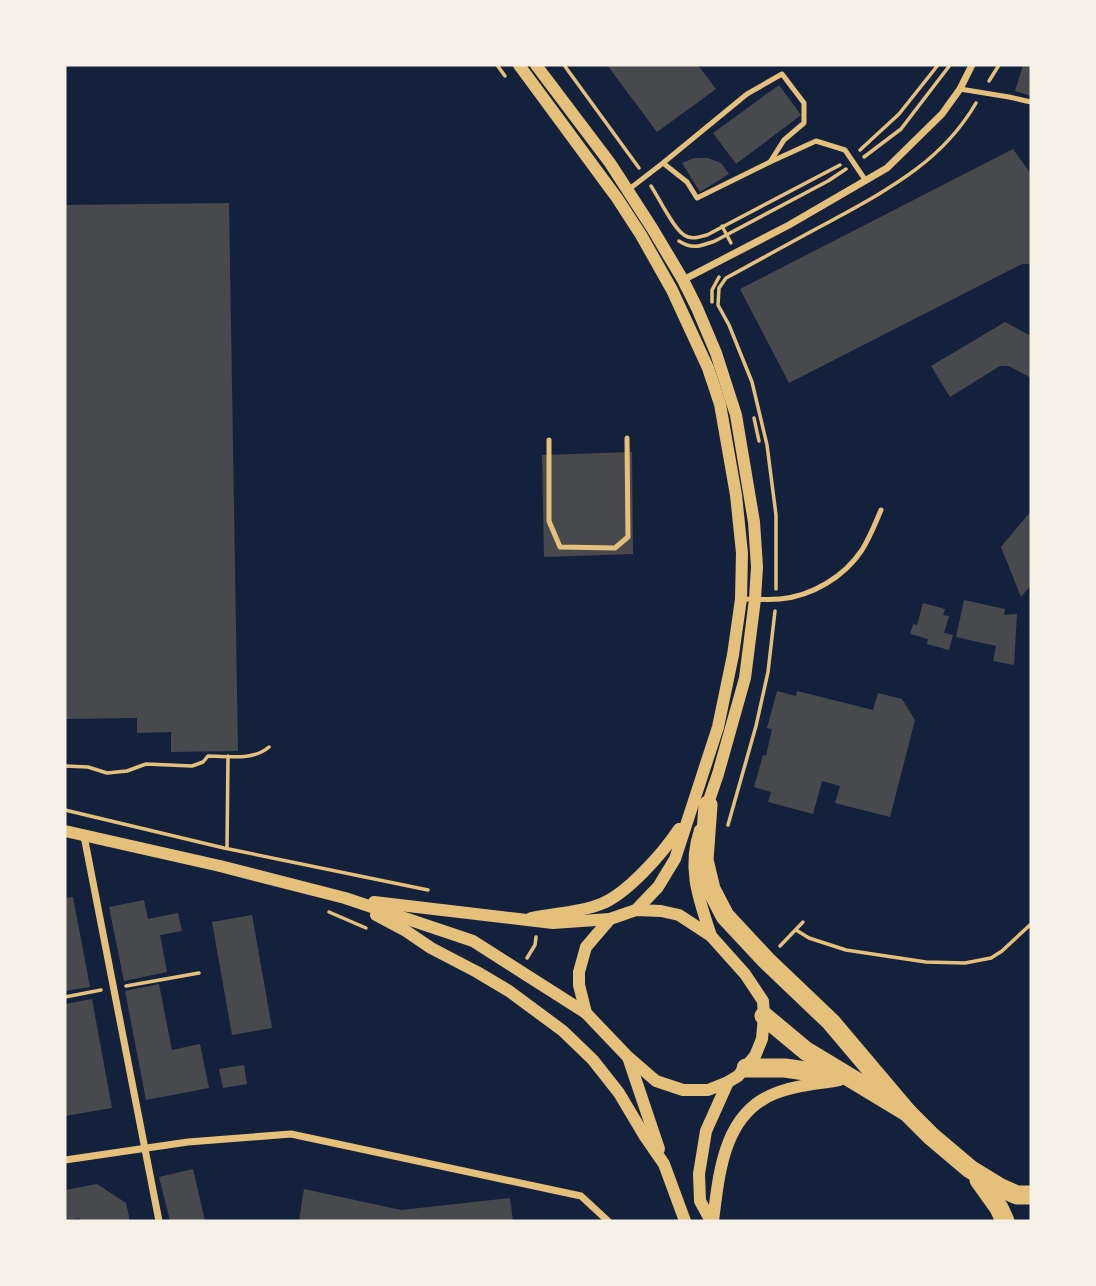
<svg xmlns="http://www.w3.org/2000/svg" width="1096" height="1286" viewBox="0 0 1096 1286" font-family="Overpass,sans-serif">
	<rect width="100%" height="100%" fill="#14213d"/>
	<g fill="#48494c">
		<path d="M607 65H698L716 89 657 132Z"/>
		<path d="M1023 65H1031V96L1015 91Z"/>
		<path d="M779 85 801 115 736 164 713 133Z"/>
		<path d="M1013 149 1031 174V264H1022L789 383 740 289Z"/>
		<path d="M694 158H708L721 163 729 174 700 192 682 163Z"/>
		<path d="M229 203 238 751 171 752V732L137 733V718L65 719V205Z"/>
		<path d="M1005 322 1031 336V378L1009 366H1000L950 397 931 366Z"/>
		<path d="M632 452 633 554 544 557 542 455Z"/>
		<path d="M1031 511V585L1021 597 1001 547Z"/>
		<path d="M964 600 1005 609 1004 615 1017 614 1014 665 993 661 996 646 956 637Z"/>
		<path d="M923 603 945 609 943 615 949 616 944 633 953 635 949 650 927 644 928 639 910 634 913 624 917 625Z"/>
		<path d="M777 691 796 696 797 691 873 710 878 693 902 699 915 720 890 817 835 803 840 786 822 781 813 814 768 802 771 792 754 787 763 755 766 756 772 729 767 728Z"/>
		<path d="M73 897 90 987 65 991V898Z"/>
		<path d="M144 900 148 919 178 913 182 931 160 935 167 972 124 981 109 907Z"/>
		<path d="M252 915 272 1028 232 1035 212 922Z"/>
		<path d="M159 984 172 1050 200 1044 209 1088 146 1100 125 991Z"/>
		<path d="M92 999 112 1108 65 1116V1004Z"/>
		<path d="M244 1065 247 1084 223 1088 219 1069Z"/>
		<path d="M193 1169 205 1221H170L159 1177Z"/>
		<path d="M97 1184 126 1203 130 1221H80L79 1218 65 1221V1190Z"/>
		<path d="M304 1189 401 1210 510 1198 513 1221H299Z"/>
	</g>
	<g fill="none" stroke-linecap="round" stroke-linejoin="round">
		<g stroke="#e5c07b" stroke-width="3.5">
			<path d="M497 65 505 76"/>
			<path d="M564 65 639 168"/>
			<path d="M989 81 999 65"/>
			<path d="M860 150 899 114 938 65"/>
			<path d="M864 157 901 129 950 65"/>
			<path d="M651 186C659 198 673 228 684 235 691 240 699 237 707 235L840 165"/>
			<path d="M722 226 731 243"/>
			<path d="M679 241C693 250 700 246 715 241L828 181 846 169"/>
			<path d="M712 302V290L719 277"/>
			<path d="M754 418 759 441"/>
			<path d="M776 589V515L767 445 752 382 729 325 718 305 719 288 726 278C761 259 795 240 829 222 887 190 942 162 976 103"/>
			<path d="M65 766 88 767 107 773 127 771 146 764 192 766 203 762 208 756C228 756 253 761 269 747"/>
			<path d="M65 810 224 848 428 890"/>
			<path d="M728 825 756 726 768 672 775 611"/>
			<path d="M227 848 228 756"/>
			<path d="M329 912 366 928"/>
			<path d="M796 930 809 938 846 950 926 962 965 963 991 958 1002 951 1031 924"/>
			<path d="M780 946 803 922"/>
			<path d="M527 958 535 945 536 937"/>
			<path d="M126 986 199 973"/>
			<path d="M65 997 101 990"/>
		</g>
		<g stroke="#e5c07b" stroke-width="5">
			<path d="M960 89 1009 97 1031 102"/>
			<path d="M770 162 816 141 845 150 866 181"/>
			<path d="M628 190 663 163 687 182 697 198 770 162 784 140 804 123V103L782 74 747 94 663 163"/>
			<path d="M549 440V521L560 547 615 548 628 537 627 438"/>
			<path d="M741 599C754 599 767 600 780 599 812 596 844 577 862 550 870 537 875 524 881 510"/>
		</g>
		<g stroke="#e5c07b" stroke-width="7">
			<path d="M683 280 789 225 887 168 942 114 960 89 972 65"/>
			<path d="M84 836 159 1221"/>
			<path d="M65 1160 188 1142 291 1134 581 1196 608 1221"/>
		</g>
		<g stroke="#e5c07b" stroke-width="12">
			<path d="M519 65 617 198 641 235 672 290 708 368 720 404 736 495 742 553 741 599 733 655 718 727 675 859 658 887 636 910"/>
			<path d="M536 65 610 163 652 228 683 280 697 308 716 353 736 415 754 522 757 567 755 599 745 678 718 774 705 812"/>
			<path d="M700 830C687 869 699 899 711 936"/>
			<path d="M65 831 220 866 345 898 473 941 586 1013"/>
			<path d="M374 902 553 923 610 919"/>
			<path d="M636 910 661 911 679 915 711 936 745 974 763 1001 764 1016 762 1039 755 1056 738 1076 728 1082 708 1090H683L656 1081 627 1056 586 1013 579 985V972L586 947 610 919Z"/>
			<path d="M376 915 406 931 431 948 477 972 509 991 563 1031 593 1060 619 1093 644 1135 664 1164 685 1221"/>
			<path d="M531 918C554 913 578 913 601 904 627 894 663 853 679 829"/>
			<path d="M628 1057 659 1149"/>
			<path d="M711 1221 700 1201 699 1174 706 1131 728 1082"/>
			<path d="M713 1221C719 1174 723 1113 776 1093 795 1085 818 1084 839 1080"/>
		</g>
		<g stroke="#e5c07b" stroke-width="19">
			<path d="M708 805 704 860 711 889 725 916 766 960 831 1022 907 1112"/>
			<path d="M764 1016 806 1051 907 1112 931 1136 970 1169 1001 1188 1017 1195H1031"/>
			<path d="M746 1068H785L839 1076"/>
			<path d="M979 1180 999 1208 1005 1221"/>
		</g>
	</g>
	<rect width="1096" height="1286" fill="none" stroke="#f6f1e7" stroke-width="133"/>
</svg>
